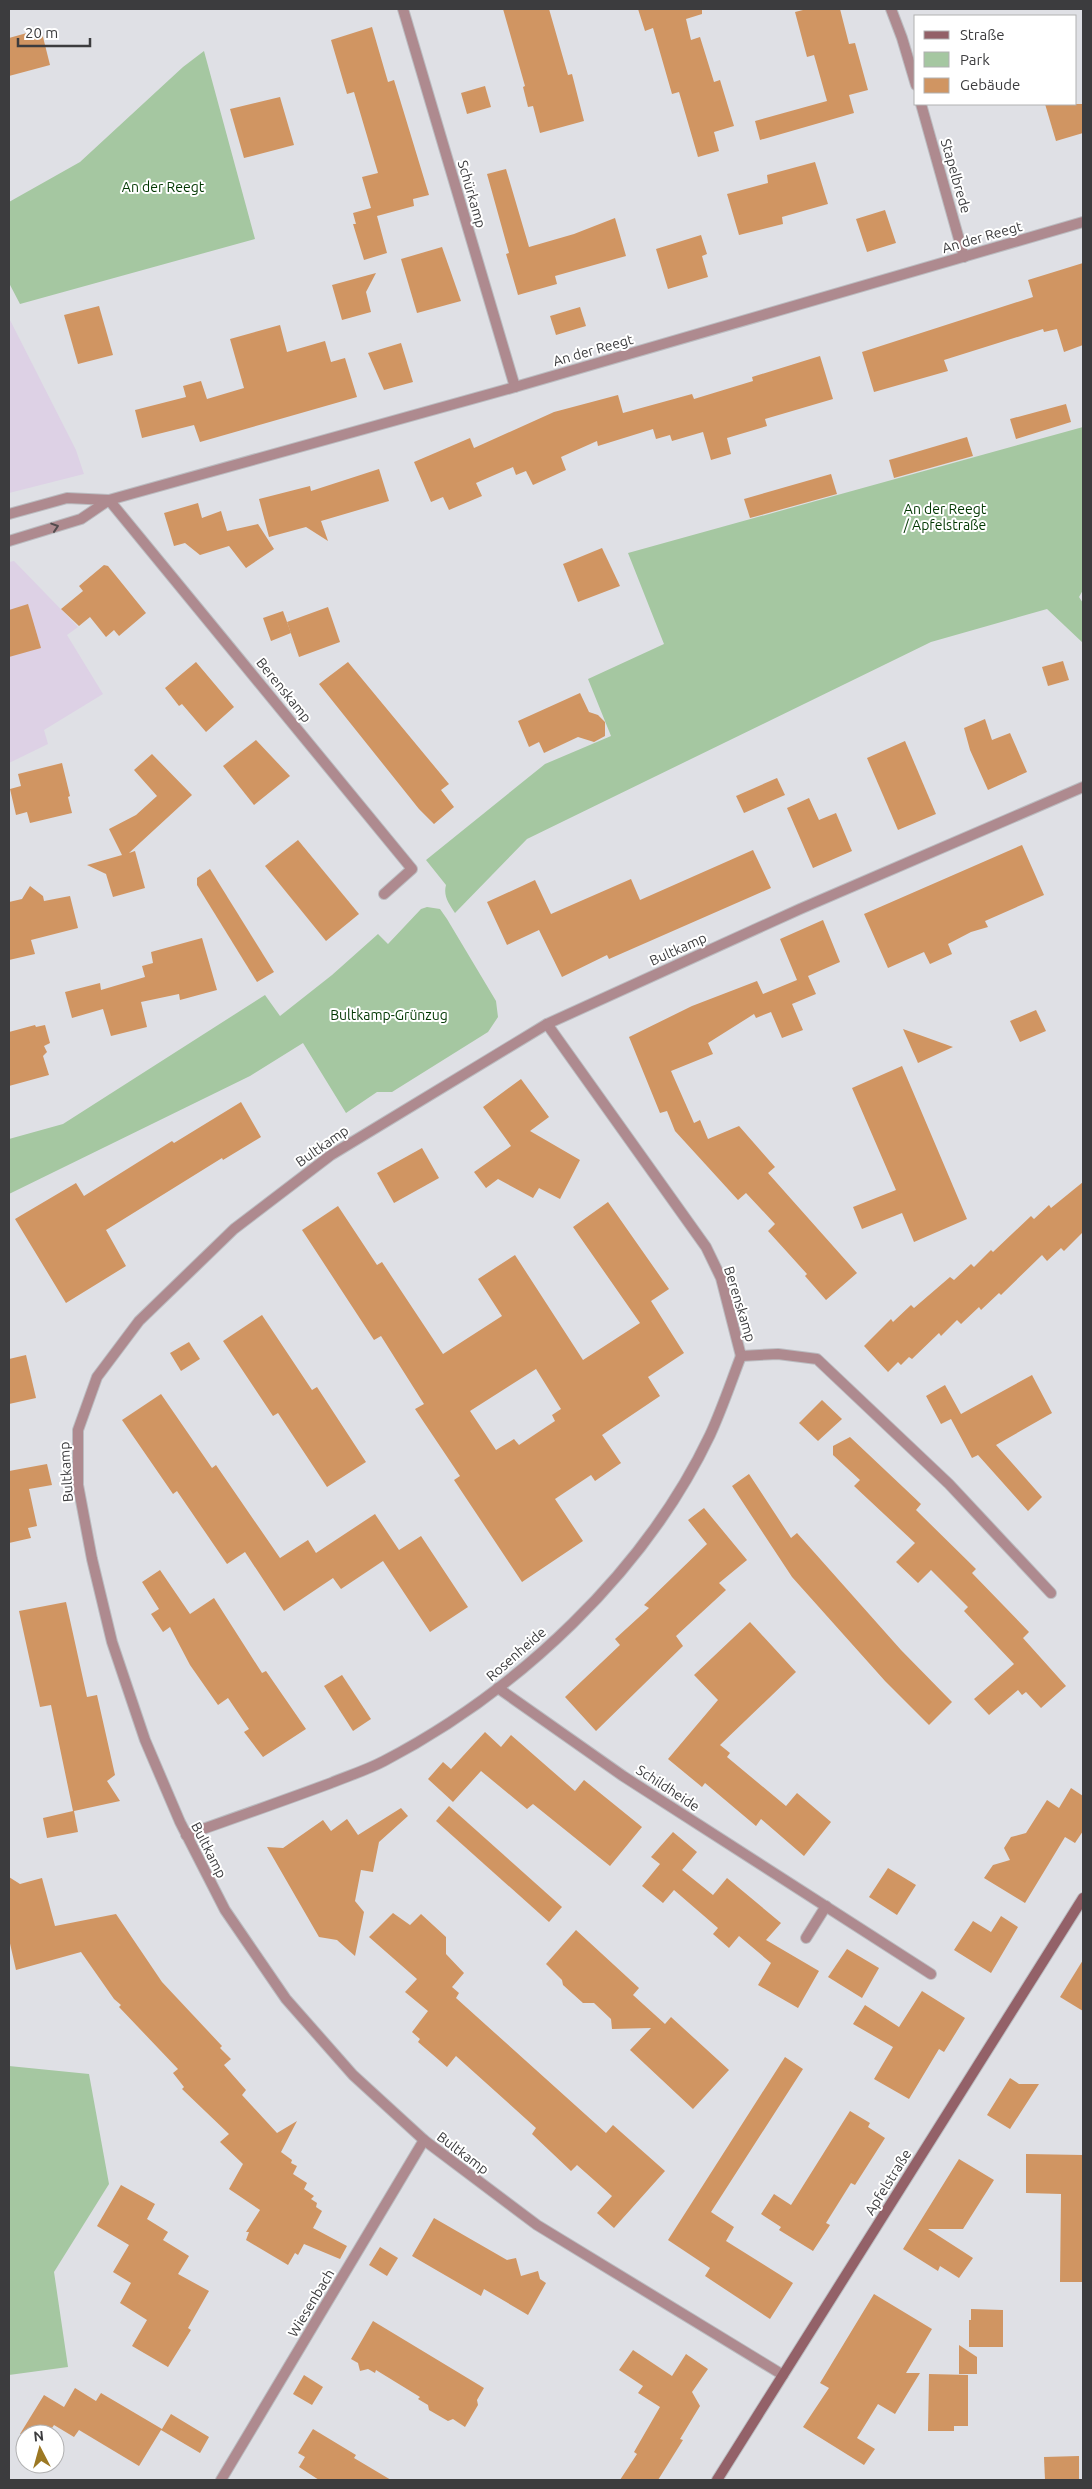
<svg xmlns="http://www.w3.org/2000/svg" width="1092" height="2489" viewBox="0 0 1092 2489" font-family="Ubuntu,sans-serif">
	<rect width="100%" height="100%" fill="#dfe0e5"/>
	<g fill="#ddd1e5">
		<path d="M9 318 76 450 84 474 9 493Z"/>
		<path d="M14 561 78 627 67 635 103 694 44 730 48 744 9 763V562Z"/>
	</g>
	<g fill="#a5c7a1">
		<path d="M204 51 255 239 20 304 9 283V202L80 162 183 67Z"/>
		<path d="M1083 427V590L1079 597 1083 603V643L1047 609 931 642 527 839 455 913C449 904 443 896 446 885L426 860 545 764 611 736 588 679 664 644 628 553Z"/>
		<path d="M427 907 440 909 447 919 496 1001 498 1017 488 1032 392 1092H377L346 1113 303 1043 250 1076 9 1194V1139L63 1124 265 995 280 1016 332 975 378 934 388 944 421 909Z"/>
		<path d="M9 2066 89 2074 109 2184 54 2272 68 2367 9 2375Z"/>
	</g>
	<g fill="#d09562" fill-rule="evenodd">
		<path d="M503 9H549L568 75 572 74 584 121 540 133 533 106 528 107 523 87 525 86Z"/>
		<path d="M638 9H702V14L686 19 691 40 700 37 714 82 720 80 734 126 714 132 719 151 698 157 679 92 672 94 653 28 645 31Z"/>
		<path d="M807 9H840L849 44 855 43 868 90 849 95 854 113 760 140 755 121 827 101 814 55 807 57 795 12Z"/>
		<path d="M372 27 388 82 394 80 429 195 413 199 414 206 377 216 387 253 364 260 353 224H356L353 213 371 208 362 177 378 173 354 92 347 94 331 40Z"/>
		<path d="M41 29 50 65 9 76V38Z"/>
		<path d="M485 86 491 107 467 114 461 93Z"/>
		<path d="M280 97 294 145 244 158 230 109Z"/>
		<path d="M1045 104H1083V133L1056 141Z"/>
		<path d="M815 162 828 204 782 217 783 224 739 235 727 194 768 183 767 175Z"/>
		<path d="M506 169 529 247 574 234 615 218 626 256 555 276 557 284 518 295 506 254 509 253 487 174Z"/>
		<path d="M885 210 896 243 867 252 856 219Z"/>
		<path d="M701 235 707 254 702 256 708 277 668 289 656 249Z"/>
		<path d="M442 247 461 301 417 313 401 259Z"/>
		<path d="M1083 263V345L1064 352 1057 329 1044 332 1043 329 944 360 948 371 874 392 862 352 1033 297 1028 280Z"/>
		<path d="M376 273 366 292 371 312 342 320 332 285Z"/>
		<path d="M99 306 113 355 78 364 64 315Z"/>
		<path d="M580 307 586 326 556 335 550 316Z"/>
		<path d="M280 325 287 352 325 341 331 362 345 358 357 397 200 442 194 425 142 438 135 410 186 397 183 386 201 381 207 399 244 388 230 339Z"/>
		<path d="M401 343 413 382 384 390 368 353Z"/>
		<path d="M820 356 833 399 765 419 767 426 727 438 731 454 711 460 703 432 672 441 670 435 656 439 653 429 598 446 597 441 561 457 566 470 533 485 526 471 516 475 513 467 476 483 482 496 449 510 443 497 431 502 414 462 470 438 474 448 554 412 618 395 623 413 692 394 694 399 753 381 752 377Z"/>
		<path d="M1066 404 1071 422 1016 439 1010 419Z"/>
		<path d="M967 437 973 456 894 478 889 460Z"/>
		<path d="M379 469 389 501 321 521 328 541 306 527 269 537 259 499 310 486 311 491Z"/>
		<path d="M831 474 837 494 750 518 744 499Z"/>
		<path d="M198 503 202 518 221 511 227 531 258 524 274 549 246 568 229 546 200 555 185 543 174 546 164 513Z"/>
		<path d="M602 548 620 586 578 602 563 564Z"/>
		<path d="M104 565 108 566 146 613 119 636 114 630 106 637 90 617 79 626 61 609 83 591 79 586Z"/>
		<path d="M28 604 41 648 9 657V610Z"/>
		<path d="M328 607 340 642 299 657 287 622Z"/>
		<path d="M283 611 291 633 271 641 263 618Z"/>
		<path d="M1063 661 1069 680 1048 686 1042 667Z"/>
		<path d="M196 662 234 707 206 732 182 704 179 706 165 688Z"/>
		<path d="M348 662 449 784 441 790 454 807 434 824 419 809 319 684Z"/>
		<path d="M580 693 589 712 598 715 605 722V736L594 742 578 737 544 753 539 742 529 747 518 721Z"/>
		<path d="M985 719 992 740 1010 733 1027 772 988 790 970 750 964 728Z"/>
		<path d="M256 740 290 776 254 805 223 766Z"/>
		<path d="M905 741 936 814 898 830 867 758Z"/>
		<path d="M152 754 192 795 129 853 135 851 145 888 113 897 106 874 87 865 122 855 109 829 136 815 157 796 134 770Z"/>
		<path d="M62 763 70 796 68 797 72 813 30 823 27 812 16 815 10 789 21 786 18 774Z"/>
		<path d="M777 778 785 795 744 813 736 796Z"/>
		<path d="M809 798 819 820 836 813 852 851 813 868 787 808Z"/>
		<path d="M298 840 359 914 326 941 265 866Z"/>
		<path d="M1022 845 1044 895 985 921 988 927 971 932 948 944 952 954 930 964 924 952 888 968 864 914Z"/>
		<path d="M753 850 771 888 609 959 607 955 562 977 539 930 507 945 487 902 535 880 551 914 631 879 640 900Z"/>
		<path d="M210 869 274 972 257 982 197 885V878Z"/>
		<path d="M30 886 43 896 44 901 70 896 78 928 31 940 35 954 9 960V902L22 899Z"/>
		<path d="M823 920 840 962 808 976 816 994 792 1004 803 1030 782 1038 771 1012 756 1018 754 1014 708 1043 713 1054 671 1071 694 1123 700 1120 708 1139 739 1126 775 1167 768 1173 857 1273 826 1300 805 1276 807 1274 768 1231 775 1224 746 1193 738 1200 675 1131 667 1111 660 1113 629 1037 692 1006 757 981 763 994 797 980 780 939Z"/>
		<path d="M202 938 217 990 180 1000 179 994 141 1002 147 1027 111 1036 103 1009 72 1018 65 992 100 983 101 990 145 977 142 966 153 963 151 952Z"/>
		<path d="M1036 1010 1046 1031 1020 1042 1010 1021Z"/>
		<path d="M35 1025 36 1027 45 1025 50 1043 44 1046 47 1052 43 1056 49 1075 9 1086V1032Z"/>
		<path d="M903 1029 953 1047 918 1063Z"/>
		<path d="M902 1066 967 1219 914 1242 902 1213 862 1229 853 1207 896 1190 852 1088Z"/>
		<path d="M521 1079 549 1117 530 1131 580 1160 560 1199 539 1188 533 1198 498 1179 486 1188 474 1172 511 1146 483 1107Z"/>
		<path d="M241 1102 261 1137 223 1160 222 1158 106 1230 126 1266 66 1303 15 1219 76 1183 84 1196 172 1141 174 1143Z"/>
		<path d="M422 1148 439 1178 394 1203 377 1173Z"/>
		<path d="M1083 1182V1232L1064 1251 1061 1248 1047 1261 1042 1255 1001 1295 999 1293 981 1310 979 1307 961 1324 957 1320 941 1336 939 1333 912 1359 909 1357 901 1365 898 1362 888 1372 864 1346 891 1319 893 1322 911 1305 914 1308 950 1277 954 1280 971 1264 974 1267 991 1250 993 1252 1031 1216 1034 1219 1049 1205 1051 1208Z"/>
		<path d="M608 1202 669 1289 651 1301 684 1353 648 1377 660 1396 602 1435 621 1463 595 1481 591 1475 555 1499 583 1541 522 1582 454 1480 460 1476 415 1409 424 1404 381 1336 374 1340 302 1230 338 1206 377 1265 382 1262 443 1354 502 1316 478 1279 515 1255 583 1360 640 1323 573 1227ZM536 1369 561 1409 552 1415 555 1421 519 1445 514 1439 496 1450 470 1411Z"/>
		<path d="M262 1315 312 1390 317 1387 366 1462 327 1487 278 1413 273 1416 223 1341Z"/>
		<path d="M189 1342 200 1359 181 1371 170 1353Z"/>
		<path d="M26 1355 36 1398 9 1404V1359Z"/>
		<path d="M1032 1375 1052 1413 996 1445 1042 1497 1028 1511 978 1455 972 1458 951 1419 941 1424 926 1396 945 1385 961 1414Z"/>
		<path d="M161 1394 212 1468 216 1465 280 1558 308 1540 316 1553 375 1514 399 1550 421 1536 468 1607 430 1632 383 1561 341 1589 333 1578 284 1611 245 1552 227 1564 177 1491 173 1494 122 1420Z"/>
		<path d="M822 1400 842 1419 818 1441 799 1423Z"/>
		<path d="M850 1437 921 1504 916 1510 976 1569 972 1573 1029 1632 1023 1638 1066 1686 1041 1708 1026 1692 1022 1695 1018 1690 989 1715 974 1699 1014 1664 964 1611 968 1607 931 1570 918 1583 896 1562 915 1543 854 1486 860 1480 833 1455V1446Z"/>
		<path d="M47 1464 52 1485 29 1489 37 1526 28 1528 31 1538 9 1543V1471Z"/>
		<path d="M749 1474 791 1538 797 1533 901 1650 952 1702 929 1725 885 1681 792 1577 732 1486Z"/>
		<path d="M704 1508 747 1560 719 1583 726 1590 676 1636 683 1646 596 1731 565 1697 620 1645 615 1639 649 1608 644 1605 707 1544 688 1520Z"/>
		<path d="M160 1570 190 1614 214 1598 262 1673 266 1671 306 1729 263 1757 244 1732 249 1729 228 1698 218 1705 190 1665 170 1627 163 1632 151 1614 159 1609 142 1582Z"/>
		<path d="M66 1602 87 1697 97 1695 115 1775 107 1781 120 1801 74 1811 78 1832 47 1838 43 1818 73 1811 51 1705 40 1707 19 1611Z"/>
		<path d="M750 1622 796 1672 720 1745 730 1753 727 1757 786 1806 797 1793 831 1822 804 1856 761 1819 756 1826 705 1783 702 1787 668 1759 718 1700 694 1675Z"/>
		<path d="M342 1675 371 1719 353 1731 324 1686Z"/>
		<path d="M485 1732 501 1747 511 1735 575 1791 584 1780 642 1827 610 1866 533 1804 527 1809 481 1771 453 1802 428 1779 443 1762 451 1769Z"/>
		<path d="M1071 1788 1083 1796V1831L1075 1843 1065 1837 1025 1903 984 1878 993 1865 1010 1860 1004 1848 1011 1837 1026 1833 1047 1800 1059 1808Z"/>
		<path d="M449 1806 562 1907 549 1922 436 1821Z"/>
		<path d="M401 1808 408 1816 379 1842 373 1872 361 1870 355 1901 364 1912 355 1956 337 1940 319 1937 267 1847 283 1848 323 1820 331 1831 347 1819 358 1835Z"/>
		<path d="M673 1832 697 1852 682 1870 713 1895 727 1878 781 1923 766 1940 819 1971 798 2008 758 1985 771 1963 739 1936 729 1948 713 1934 718 1928 674 1890 663 1903 642 1886 660 1864 651 1857Z"/>
		<path d="M888 1868 916 1885 897 1915 869 1897Z"/>
		<path d="M9 1877 20 1884 42 1878 55 1926 116 1914 162 1982 222 2046 220 2048 231 2059 224 2065 246 2090 242 2095 277 2133 297 2121 281 2152 292 2160 291 2163 297 2166 293 2174 307 2183 304 2189 314 2196 311 2199 317 2203 316 2207 322 2211 313 2228 347 2246 340 2259 304 2244 298 2255 295 2253 288 2265 246 2240 249 2232H246L260 2210 229 2189 243 2164 220 2142 229 2134 182 2089 184 2087 173 2073 178 2069 119 2007 121 2005 114 1999 81 1952 16 1970 9 1939Z"/>
		<path d="M393 1913 410 1925 421 1914 446 1937V1954L464 1973 452 1987 459 1993 456 1998 606 2133 613 2125 665 2171 614 2228 597 2213 612 2196 577 2165 571 2171 532 2134 536 2128 456 2056 447 2067 418 2042 420 2039 412 2032 428 2011 405 1992 417 1979 369 1937Z"/>
		<path d="M1001 1916 1018 1927 991 1973 954 1950 973 1921 991 1932Z"/>
		<path d="M576 1930 639 1988 633 1995 665 2024 671 2017 729 2070 693 2109 630 2050 651 2028 612 2029 611 2019 594 2003H583L563 1985 562 1980 546 1964Z"/>
		<path d="M847 1949 879 1968 862 1998 828 1977Z"/>
		<path d="M1083 1960V2011L1060 1997Z"/>
		<path d="M922 1991 965 2018 944 2052 939 2049 909 2099 874 2079 893 2047 853 2024 865 2005 899 2027Z"/>
		<path d="M785 2057 803 2069 711 2212 734 2227 726 2241 793 2283 770 2319 705 2276 710 2268 668 2240Z"/>
		<path d="M1010 2078 1019 2084H1039L1010 2129 987 2115Z"/>
		<path d="M850 2111 870 2123 868 2127 885 2138 855 2185 851 2183 826 2223 830 2225 813 2251 779 2230 781 2227 761 2214 774 2194 791 2205Z"/>
		<path d="M1026 2154 1083 2155V2282H1060L1061 2194 1026 2193Z"/>
		<path d="M959 2159 994 2180 963 2229H928L973 2258 959 2278 940 2266 938 2271 903 2249Z"/>
		<path d="M121 2185 155 2204 147 2219 168 2232 163 2240 189 2256 178 2274 209 2291 188 2328 191 2330 168 2367 132 2346 147 2320 120 2303 131 2283 113 2272 129 2245 97 2226Z"/>
		<path d="M434 2218 507 2260 516 2258 521 2276 538 2271 540 2279 546 2283 528 2315 484 2289 481 2296 412 2256Z"/>
		<path d="M380 2247 398 2258 387 2276 369 2265Z"/>
		<path d="M874 2294 932 2329 906 2373H920L895 2414 878 2404 857 2438 875 2449 864 2465 803 2427 829 2388 820 2383Z"/>
		<path d="M971 2309 1003 2310V2347H969V2320H971Z"/>
		<path d="M373 2321 484 2388 477 2400 478 2405 465 2427 453 2419 448 2421 429 2410 428 2405 418 2399 420 2397 376 2370 375 2373 368 2369 360 2371 358 2363 351 2359Z"/>
		<path d="M959 2345 977 2357V2374H959Z"/>
		<path d="M633 2350 672 2376 686 2354 708 2369 692 2392 700 2406 680 2439 683 2440 658 2480H620L637 2454 634 2452 660 2407 638 2393 643 2386 619 2370Z"/>
		<path d="M929 2374 968 2375V2426H954V2431H928Z"/>
		<path d="M304 2375 323 2387 312 2405 293 2394Z"/>
		<path d="M75 2388 96 2401 101 2393 162 2429 171 2414 209 2437 200 2453 161 2430 139 2466 79 2430 74 2437 54 2425 48 2434H20L44 2395 64 2407Z"/>
		<path d="M313 2429 356 2455 354 2458 391 2480H319L299 2467 305 2457 298 2453Z"/>
		<path d="M1079 2456V2480H1045L1044 2457Z"/>
	</g>
	<g fill="none" stroke-linecap="round" stroke-linejoin="round">
		<defs>
			<g id="street">
				<path d="M403 9 515 387"/>
				<path d="M891 9 902 38 916 85"/>
				<path d="M921 104 964 257"/>
				<path d="M109 500 412 869 384 894"/>
				<path d="M9 514 67 498 109 500"/>
				<path d="M9 541 81 519 109 500 515 387 1083 222"/>
				<path d="M547 1024 706 1247 721 1278 741 1356 778 1354 817 1359 949 1484 1051 1593"/>
				<path d="M498 1688 623 1776 931 1974"/>
				<path d="M186 1835C234 1818 283 1801 331 1783 348 1776 367 1770 384 1761 518 1691 645 1572 710 1435 722 1409 731 1382 741 1356"/>
				<path d="M806 1938 826 1906"/>
				<path d="M783 2375 537 2225 424 2140 353 2075 286 1999 225 1910 180 1822 145 1740 112 1642 92 1559 78 1485V1430L97 1377 139 1321 234 1229 331 1155 547 1024 800 909 1083 787"/>
				<path d="M221 2480 424 2140"/>
			</g>
			<path id="secondary" d="M717 2480 1083 1898"/>
		</defs>
		<use href="#street" stroke="#bbbcc0" stroke-width="12"/>
		<use href="#secondary" stroke="#bbbcc0" stroke-width="12"/>
		<use href="#street" stroke="#ae8a8f" stroke-width="10"/>
		<use href="#secondary" stroke="#936168" stroke-width="10"/>
	</g>
	<defs><path id="oneway-chevron" d="M-2-3.5L2.5 0L-2 3.5" fill="none" stroke-width="1.6" stroke-linecap="round" stroke-linejoin="round" transform="scale(1.25)"/></defs>
	<use stroke="#534c4e" href="#oneway-chevron" transform="translate(55 527) rotate(-18)"/>
	<g text-anchor="middle" dominant-baseline="central" stroke-width="4" stroke-linejoin="round" paint-order="stroke">
		<g font-size="14" fill="#3c3c3e" stroke="#fff">
			<text transform="translate(956 176) rotate(74)">Stapelbrede</text>
			<text transform="translate(472 194) rotate(74)">Schürkamp</text>
			<text transform="translate(982 237) rotate(-16)">An der Reegt</text>
			<text transform="translate(593 350) rotate(-16)">An der Reegt</text>
			<text transform="translate(284 690) rotate(51)">Berenskamp</text>
			<text transform="translate(678 949) rotate(-24)">Bultkamp</text>
			<text transform="translate(322 1146) rotate(-35)">Bultkamp</text>
			<text transform="translate(740 1304) rotate(73)">Berenskamp</text>
			<text transform="translate(66 1472) rotate(-94)">Bultkamp</text>
			<text transform="translate(516 1654) rotate(-41)">Rosenheide</text>
			<text transform="translate(668 1788) rotate(33)">Schildheide</text>
			<text transform="translate(209 1850) rotate(63)">Bultkamp</text>
			<text transform="translate(463 2153) rotate(37)">Bultkamp</text>
			<text transform="translate(888 2182) rotate(-58)">Apfelstraße</text>
			<text transform="translate(311 2303) rotate(-59)">Wiesenbach</text>
		</g>
		<g font-size="14" fill="#003700" stroke="#fff">
			<text x="163" y="187">An der Reegt</text>
			<text x="945" y="509">An der Reegt<tspan x="945" dy="16">/ Apfelstraße</tspan></text>
			<text x="389" y="1015">Bultkamp-Grünzug</text>
		</g>
	</g>
	<rect width="1092" height="2489" fill="none" stroke="#3c3c3e" stroke-width="20"/>
	<rect x="914" y="15" width="162" height="90" fill="#ffffff" stroke="#b1b1b2"/>
	<rect x="924" y="31" width="25" height="8" fill="#936168" stroke="#b1b1b2"/>
	<text x="960" y="40" font-size="15" fill="#3c3c3e">Straße</text>
	<rect x="924" y="52" width="25" height="15" fill="#a5c7a1" stroke="#b1b1b2"/>
	<text x="960" y="65" font-size="15" fill="#3c3c3e">Park</text>
	<rect x="924" y="78" width="25" height="15" fill="#d09562" stroke="#b1b1b2"/>
	<text x="960" y="90" font-size="15" fill="#3c3c3e">Gebäude</text>
	<g transform="translate(40 2449) rotate(354)"><circle r="24" fill="#ffffff" stroke="#b1b1b2"/>
	<path d="M0-4L9 19L0 12L-9 19Z" fill="#9c7823"/>
	<text y="-8" font-size="14" font-weight="bold" text-anchor="middle" fill="#3c3c3e">N</text>
	</g>
	<path d="M18 38v8h72v-8" fill="none" stroke="#3c3c3e" stroke-width="2.5"/>
	<text x="25" y="38" font-size="15" fill="#3c3c3e" stroke="#ffffff" stroke-width="4" paint-order="stroke">20 m</text>
</svg>
